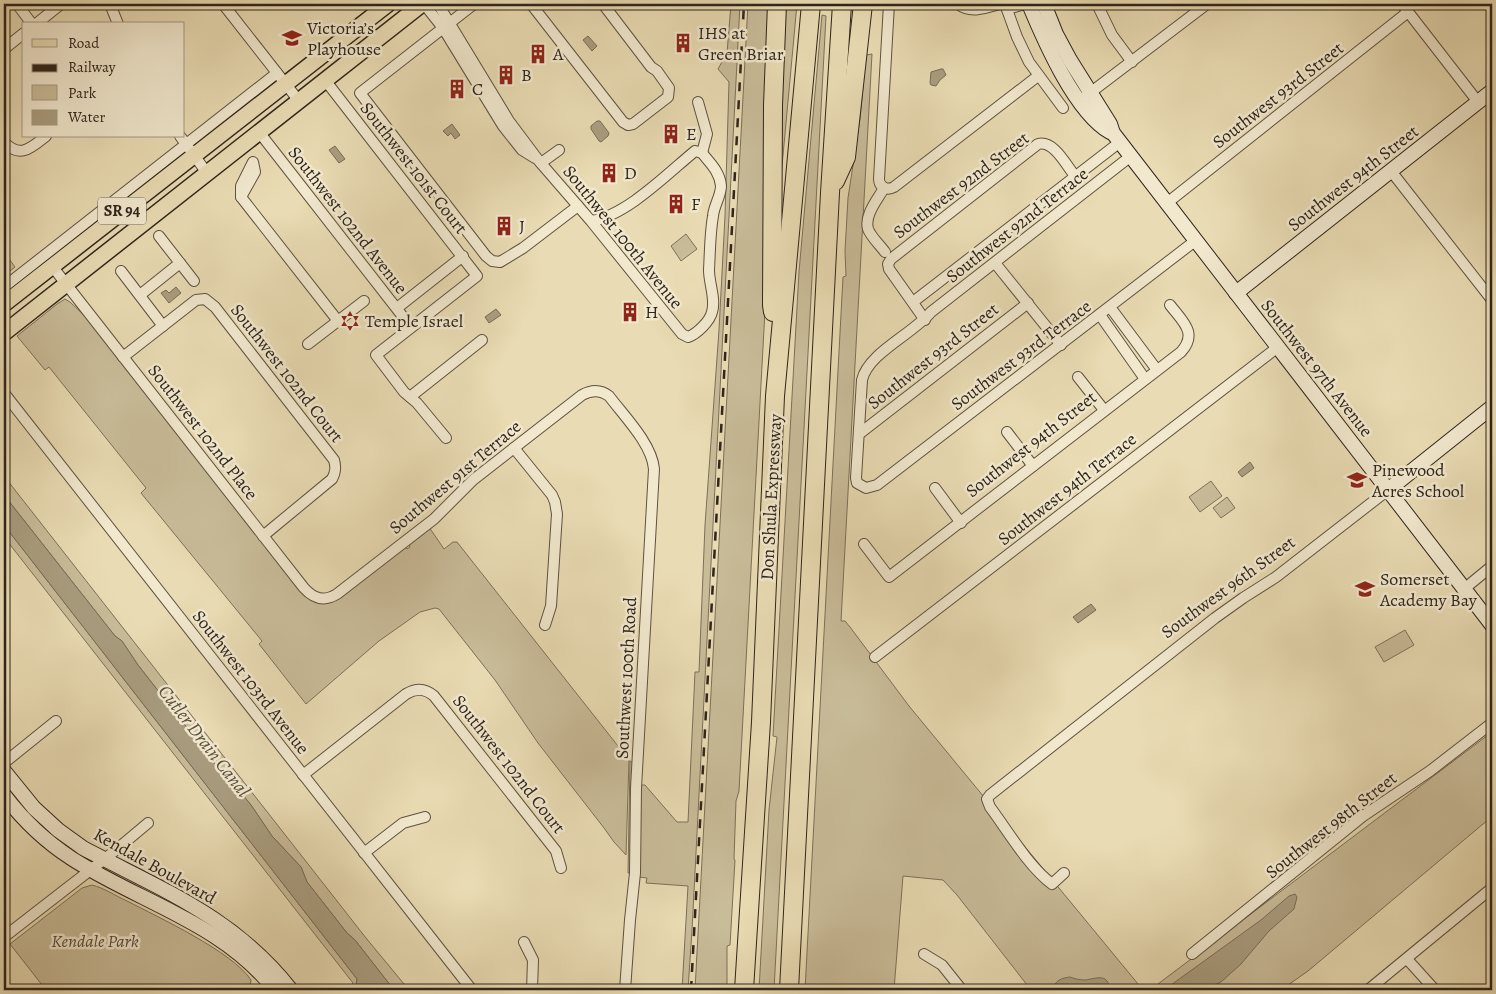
<svg xmlns="http://www.w3.org/2000/svg" width="1496" height="994" viewBox="0 0 1496 994" font-family="Alegreya,serif">
	<rect width="100%" height="100%" fill="#e9dbb3"/>
	<filter id="stains"><feTurbulence type="fractalNoise" baseFrequency=".004" numOctaves="4"/><feColorMatrix values="0 0 0 0 .2 0 0 0 0 .09 0 0 0 0 .02 0 0 0 .5 -.17"/></filter>
	<radialGradient id="worn" r=".72"><stop offset=".6" stop-color="#630" stop-opacity="0"/><stop offset="1" stop-color="#630" stop-opacity=".3"/></radialGradient>
	<g fill="#c9bc99" stroke="#7c705a">
		<path d="M731 4H740L692 930 688 990H682L688 886 646 883 647 878 639 877 640 785H645L677 822H688L695 672H699L705 525 719 330 725 216 729 82 718 69 727 53Z"/>
		<path d="M748 4H773L768 255 739 791 736 801 734 859 735 860 730 945 727 946V990H695Z"/>
		<path d="M780 4H797L781 177Z"/>
		<path d="M822 15 826 16 774 990H759L769 810 777 737 773 736 799 272Z"/>
		<path d="M872 54 841 621H845L850 627 909 706 1143 990H1031L957 895 943 880 903 876 894 990H805L843 277 846 276 845 251 848 198 860 119 866 55Z"/>
		<path d="M686 234 697 249 681 261 671 246Z"/>
		<path d="M4 252 15 267 4 276Z"/>
		<path d="M65 299 70 302 87 318 314 602 320 603H328L405 546 407 549 410 547 408 543 429 527 444 549 453 542H457L629 760 626 855 614 842 604 828 538 743 495 680 439 609 435 608 420 612 379 641 306 704 259 644 262 641 141 493 146 488 49 367 45 370 17 336 57 304Z"/>
		<path d="M4 476 366 938 409 990H394L355 940 347 933 307 882 301 867 272 836 251 805 228 777 223 774 138 665 122 641 115 636 4 495Z"/>
		<path d="M1211 481 1222 496 1200 512 1189 497Z"/>
		<path d="M1227 497 1235 508 1221 518 1213 508Z"/>
		<path d="M4 525 357 979 356 985 350 990H345L353 983 4 537Z"/>
		<path d="M1405 630 1414 645 1384 662 1375 647Z"/>
		<path d="M1492 732V819H1489L1308 971 1281 990H1150Z"/>
		<path d="M630 761 634 763 632 873H628Z"/>
		<path d="M92 885C104 888 116 896 127 901 158 917 233 952 251 980L250 987 246 990H46L10 944 82 888Z"/>
	</g>
	<g fill="#a99d7f" stroke="#786d57">
		<path d="M588 36 597 46 592 51 583 40Z"/>
		<path d="M941 69H943L946 75 940 80 936 86 931 85 930 83 931 72Z"/>
		<path d="M597 121H600L609 133 608 136 601 142 599 141 591 129V126Z"/>
		<path d="M452 124 460 135 455 139 451 133 448 136 443 131Z"/>
		<path d="M335 146 345 159 339 163 329 150Z"/>
		<path d="M176 287 181 293 169 303 161 293 166 290 169 293Z"/>
		<path d="M496 309 501 315 489 323 485 317Z"/>
		<path d="M1250 462 1254 468 1242 477 1238 472Z"/>
		<path d="M4 495 115 636 122 641 138 665 223 774 228 777 251 805 272 836 301 867 307 882 347 933 355 940 394 990H350L356 985 357 979 4 525Z"/>
		<path d="M1091 604 1096 610 1078 623 1073 617Z"/>
		<path d="M1295 894 1297 897 1294 909 1269 931 1241 964 1221 982 1203 990H1164L1261 920 1289 896Z"/>
		<path d="M1070 977C1075 979 1080 980 1086 980 1097 978 1109 973 1109 990H1057L1055 984C1059 979 1063 978 1070 977Z"/>
	</g>
	<g fill="none" stroke-linecap="round" stroke-linejoin="round">
		<defs>
			<g id="street">
				<path d="M17 4 32 24"/>
				<path d="M110 4 118 24"/>
				<path d="M223 4 299 101"/>
				<path d="M424 4 443 28 503 126 522 150 535 158"/>
				<path d="M438 4 509 121 539 161 591 221 682 334 688 337C697 334 710 321 712 312 716 299 709 284 709 270 710 252 710 233 713 216 714 205 721 196 721 186 720 172 710 163 702 153L695 151C667 174 626 216 591 221"/>
				<path d="M474 4 360 93 486 256 492 261 500 262 523 248 578 206"/>
				<path d="M531 4 623 122 628 125 633 124 668 97 669 88 657 71 651 67 603 4"/>
				<path d="M889 4 879 179C879 187 887 191 894 187L1038 76"/>
				<path d="M958 4C970 14 986 8 1000 4"/>
				<path d="M1005 4 1017 37 1029 62 1063 108"/>
				<path d="M1097 4 1112 35 1132 62"/>
				<path d="M1402 4 1478 102"/>
				<path d="M1007 9 1025 4"/>
				<path d="M36 24 61 4"/>
				<path d="M4 49 24 33"/>
				<path d="M325 80 477 276 376 355 404 392 417 403 446 438"/>
				<path d="M1086 96 1207 4"/>
				<path d="M698 102 707 134 702 153"/>
				<path d="M259 132 411 327"/>
				<path d="M180 136 207 173"/>
				<path d="M4 142C20 159 31 148 46 136"/>
				<path d="M1131 156 931 312C913 334 868 353 862 380L856 478 857 483 866 488 877 485 1195 241"/>
				<path d="M253 162 255 172 241 197V186Z"/>
				<path d="M541 163 559 150"/>
				<path d="M1391 171 1492 300"/>
				<path d="M884 188C878 199 864 215 868 229 871 237 880 245 885 252"/>
				<path d="M241 197 338 321"/>
				<path d="M1167 203 1408 12"/>
				<path d="M159 236 194 281"/>
				<path d="M995 263 1061 345"/>
				<path d="M52 266 304 588C314 599 324 602 337 594L434 519 473 480 582 395C591 390 600 389 609 396 624 416 652 444 654 469L636 788 635 873 630 920 625 990"/>
				<path d="M121 271 163 326"/>
				<path d="M4 287 277 73"/>
				<path d="M140 295 180 263"/>
				<path d="M913 302 1120 142"/>
				<path d="M1110 307 1157 370"/>
				<path d="M397 308 463 256"/>
				<path d="M1100 315 1145 379"/>
				<path d="M925 320 889 269 888 264 891 259 1038 144C1054 140 1066 165 1075 176"/>
				<path d="M308 344 364 301"/>
				<path d="M123 357 196 300 205 299 215 307 334 460C336 467 336 472 332 479L263 536"/>
				<path d="M1078 377 1104 410"/>
				<path d="M4 393 472 990"/>
				<path d="M410 397 482 340"/>
				<path d="M1007 432 1033 466"/>
				<path d="M859 434 1028 303"/>
				<path d="M514 448 552 495 555 502 557 514 551 606 545 625"/>
				<path d="M935 488 961 523"/>
				<path d="M864 544 889 577 1181 352C1198 333 1183 322 1170 305"/>
				<path d="M1464 589 1492 566"/>
				<path d="M875 657 1278 347"/>
				<path d="M4 763 56 721"/>
				<path d="M303 775 406 694C416 688 425 688 434 696L556 851 561 868"/>
				<path d="M364 853 403 823 425 817"/>
				<path d="M1064 873 1052 884C1028 866 1008 831 990 807L987 799 990 795 1215 618 1243 598 1276 577 1388 490"/>
				<path d="M4 937 111 854 148 823"/>
				<path d="M524 942 533 960 532 990"/>
				<path d="M924 954 942 965 962 990"/>
				<path d="M1192 954 1363 816 1430 771 1492 723"/>
				<path d="M1407 959 1435 990"/>
				<path d="M1368 990 1492 888"/>
			</g>
			<g id="secondary">
				<path d="M1029 4C1044 40 1075 112 1110 132"/>
				<path d="M1044 4 1056 34 1070 60 1110 124 1113 133 1492 625"/>
				<path d="M1236 293 1492 91"/>
				<path d="M1388 490 1492 407"/>
				<path d="M4 771 34 808 58 830 83 848C162 890 234 917 291 990"/>
				<path d="M4 795C23 820 45 841 71 858 139 902 223 923 275 990"/>
			</g>
			<g id="primary">
				<path d="M4 304 388 4"/>
				<path d="M4 333 422 4"/>
			</g>
			<g id="highway">
				<path d="M835 181 846 157 863 4"/>
				<path d="M773 312 772 305 773 105 777 4"/>
				<path d="M744 990 761 722 775 396 811 4"/>
				<path d="M789 990 830 193 842 4"/>
			</g>
		</defs>
		<use href="#street" stroke="#5d5241" stroke-width="12"/>
		<use href="#secondary" stroke="#2e251b" stroke-width="16"/>
		<use href="#primary" stroke="#2e251b" stroke-width="18"/>
		<use href="#highway" stroke="#2e251b" stroke-width="20"/>
		<use href="#street" stroke="#f1e8ce" stroke-width="10"/>
		<use href="#secondary" stroke="#f1e8ce" stroke-width="14"/>
		<use href="#primary" stroke="#e9dbb3" stroke-width="15"/>
		<use href="#highway" stroke="#e9dbb3" stroke-width="18"/>
		<path stroke="#2e251b" stroke-width="2.5" stroke-dasharray="9 9" stroke-linecap="butt" d="M691 990 744 4"/>
	</g>
	<defs>
		<symbol id="school-bare" viewBox="-9 -9 18 18"><path d="M0-5L7-2L0 1L-7-2ZM-4 1L0 2.5L4 1V4Q0 6-4 4Z" fill="#8f2418" stroke="#f1e8ce" stroke-width="2.5" paint-order="stroke"/></symbol>
		<symbol id="building-bare" viewBox="-9 -9 18 18"><path d="M-4-6H4V6H1V3H-1V6H-4ZM-2.5-4.3h1.7v1.8h-1.7ZM.8-4.3h1.7v1.8H.8ZM-2.5-1h1.7V.8h-1.7ZM.8-1h1.7V.8H.8Z" fill="#8f2418" stroke="#f1e8ce" stroke-width="2.5" paint-order="stroke"/></symbol>
		<symbol id="synagogue-bare" viewBox="-9 -9 18 18"><path d="M0-6.5L5.6 3.2H-5.6ZM0 6.5L5.6-3.2H-5.6Z" fill="#8f2418" stroke="#f1e8ce" stroke-width="2.5" paint-order="stroke"/></symbol>
	</defs>
	<g fill-rule="evenodd">
		<use href="#school-bare" x="278" y="24" width="28" height="28"/>
		<use href="#building-bare" x="669" y="29" width="28" height="28"/>
		<use href="#building-bare" x="524" y="40" width="28" height="28"/>
		<use href="#building-bare" x="492" y="61" width="28" height="28"/>
		<use href="#building-bare" x="443" y="75" width="28" height="28"/>
		<use href="#building-bare" x="657" y="120" width="28" height="28"/>
		<use href="#building-bare" x="595" y="159" width="28" height="28"/>
		<use href="#building-bare" x="662" y="190" width="28" height="28"/>
		<use href="#building-bare" x="490" y="212" width="28" height="28"/>
		<use href="#building-bare" x="616" y="298" width="28" height="28"/>
		<use href="#synagogue-bare" x="336" y="307" width="28" height="28"/>
		<use href="#school-bare" x="1343" y="466" width="28" height="28"/>
		<use href="#school-bare" x="1351" y="575" width="28" height="28"/>
	</g>
	<g text-anchor="middle" dominant-baseline="central" stroke-width="5" stroke-linejoin="round" paint-order="stroke">
		<rect fill="#f1e8ce" stroke="#686051" stroke-width="1" x="98" y="197.5" width="48" height="27" rx="4"/>
		<g font-size="16" font-weight="bold" fill="#2e251b">
			<text x="122" y="211">SR 94</text>
		</g>
		<g font-size="18" fill="#2e251b" stroke="#f1e8ce" text-anchor="start">
			<text x="307" y="28">Victoria’s<tspan x="307" dy="21">Playhouse</tspan></text>
			<text x="698" y="33">IHS at<tspan x="698" dy="21">Green Briar</tspan></text>
			<text x="553" y="54">A</text>
			<text x="521" y="75">B</text>
			<text x="472" y="89">C</text>
			<text x="686" y="134">E</text>
			<text x="624" y="173">D</text>
			<text x="691" y="204">F</text>
			<text x="519" y="226">J</text>
			<text x="645" y="312">H</text>
			<text x="365" y="321">Temple Israel</text>
			<text x="1372" y="470">Pinewood<tspan x="1372" dy="21">Acres School</tspan></text>
			<text x="1380" y="579">Somerset<tspan x="1380" dy="21">Academy Bay</tspan></text>
		</g>
		<g font-size="18" fill="#2e251b" stroke="#f1e8ce">
			<text transform="translate(1278 95) rotate(-38)">Southwest 93rd Street</text>
			<text transform="translate(414 168) rotate(52)">Southwest 101st Court</text>
			<text transform="translate(1353 178) rotate(-38)">Southwest 94th Street</text>
			<text transform="translate(961 185) rotate(-37)">Southwest 92nd Street</text>
			<text transform="translate(348 220) rotate(52)">Southwest 102nd Avenue</text>
			<text transform="translate(1017 225) rotate(-38)">Southwest 92nd Terrace</text>
			<text transform="translate(623 237) rotate(51)">Southwest 100th Avenue</text>
			<text transform="translate(1021 355) rotate(-37)">Southwest 93rd Terrace</text>
			<text transform="translate(933 356) rotate(-38)">Southwest 93rd Street</text>
			<text transform="translate(1317 368) rotate(52)">Southwest 97th Avenue</text>
			<text transform="translate(287 373) rotate(52)">Southwest 102nd Court</text>
			<text transform="translate(203 432) rotate(52)">Southwest 102nd Place</text>
			<text transform="translate(1031 444) rotate(-38)">Southwest 94th Street</text>
			<text transform="translate(455 477) rotate(-40)">Southwest 91st Terrace</text>
			<text transform="translate(1067 489) rotate(-38)">Southwest 94th Terrace</text>
			<text transform="translate(771 497) rotate(-87)">Don Shula Expressway</text>
			<text transform="translate(1228 587) rotate(-36)">Southwest 96th Street</text>
			<text transform="translate(626 678) rotate(-87)">Southwest 100th Road</text>
			<text transform="translate(251 682) rotate(52)">Southwest 103rd Avenue</text>
			<text transform="translate(509 764) rotate(52)">Southwest 102nd Court</text>
			<text transform="translate(1331 825) rotate(-38)">Southwest 98th Street</text>
			<text transform="translate(155 866) rotate(29)">Kendale Boulevard</text>
		</g>
		<g font-size="18" font-style="italic" fill="#554b3a" stroke="#f1e8ce">
			<text x="95" y="941">Kendale Park</text>
		</g>
		<g font-size="19" font-style="italic" fill="#594f3e" stroke="#f1e8ce">
			<text transform="translate(204 741) rotate(52)">Cutler Drain Canal</text>
		</g>
	</g>
	<rect width="1496" height="994" fill="none" stroke="#e9dbb3" stroke-width="20"/>
	<rect x="5" y="5" width="1486" height="984" fill="none" stroke="#2e251b" stroke-width="2.5"/>
	<rect x="10" y="10" width="1476" height="974" fill="none" stroke="#2e251b"/>
	<rect x="22" y="22" width="162" height="115" fill="#f1e8ce" stroke="#a39a86"/>
	<rect x="32" y="39" width="25" height="8" fill="#e9dbb3" stroke="#a39a86"/>
	<text x="68" y="48" font-size="15" fill="#2e251b">Road</text>
	<rect x="32" y="64" width="25" height="8" fill="#2e251b" stroke="#a39a86"/>
	<text x="68" y="72" font-size="15" fill="#2e251b">Railway</text>
	<rect x="32" y="85" width="25" height="15" fill="#c9bc99" stroke="#a39a86"/>
	<text x="68" y="98" font-size="15" fill="#2e251b">Park</text>
	<rect x="32" y="110" width="25" height="15" fill="#a99d7f" stroke="#a39a86"/>
	<text x="68" y="122" font-size="15" fill="#2e251b">Water</text>
	<rect width="100%" height="100%" filter="url(#stains)"/>
	<rect width="100%" height="100%" fill="url(#worn)"/>
</svg>
